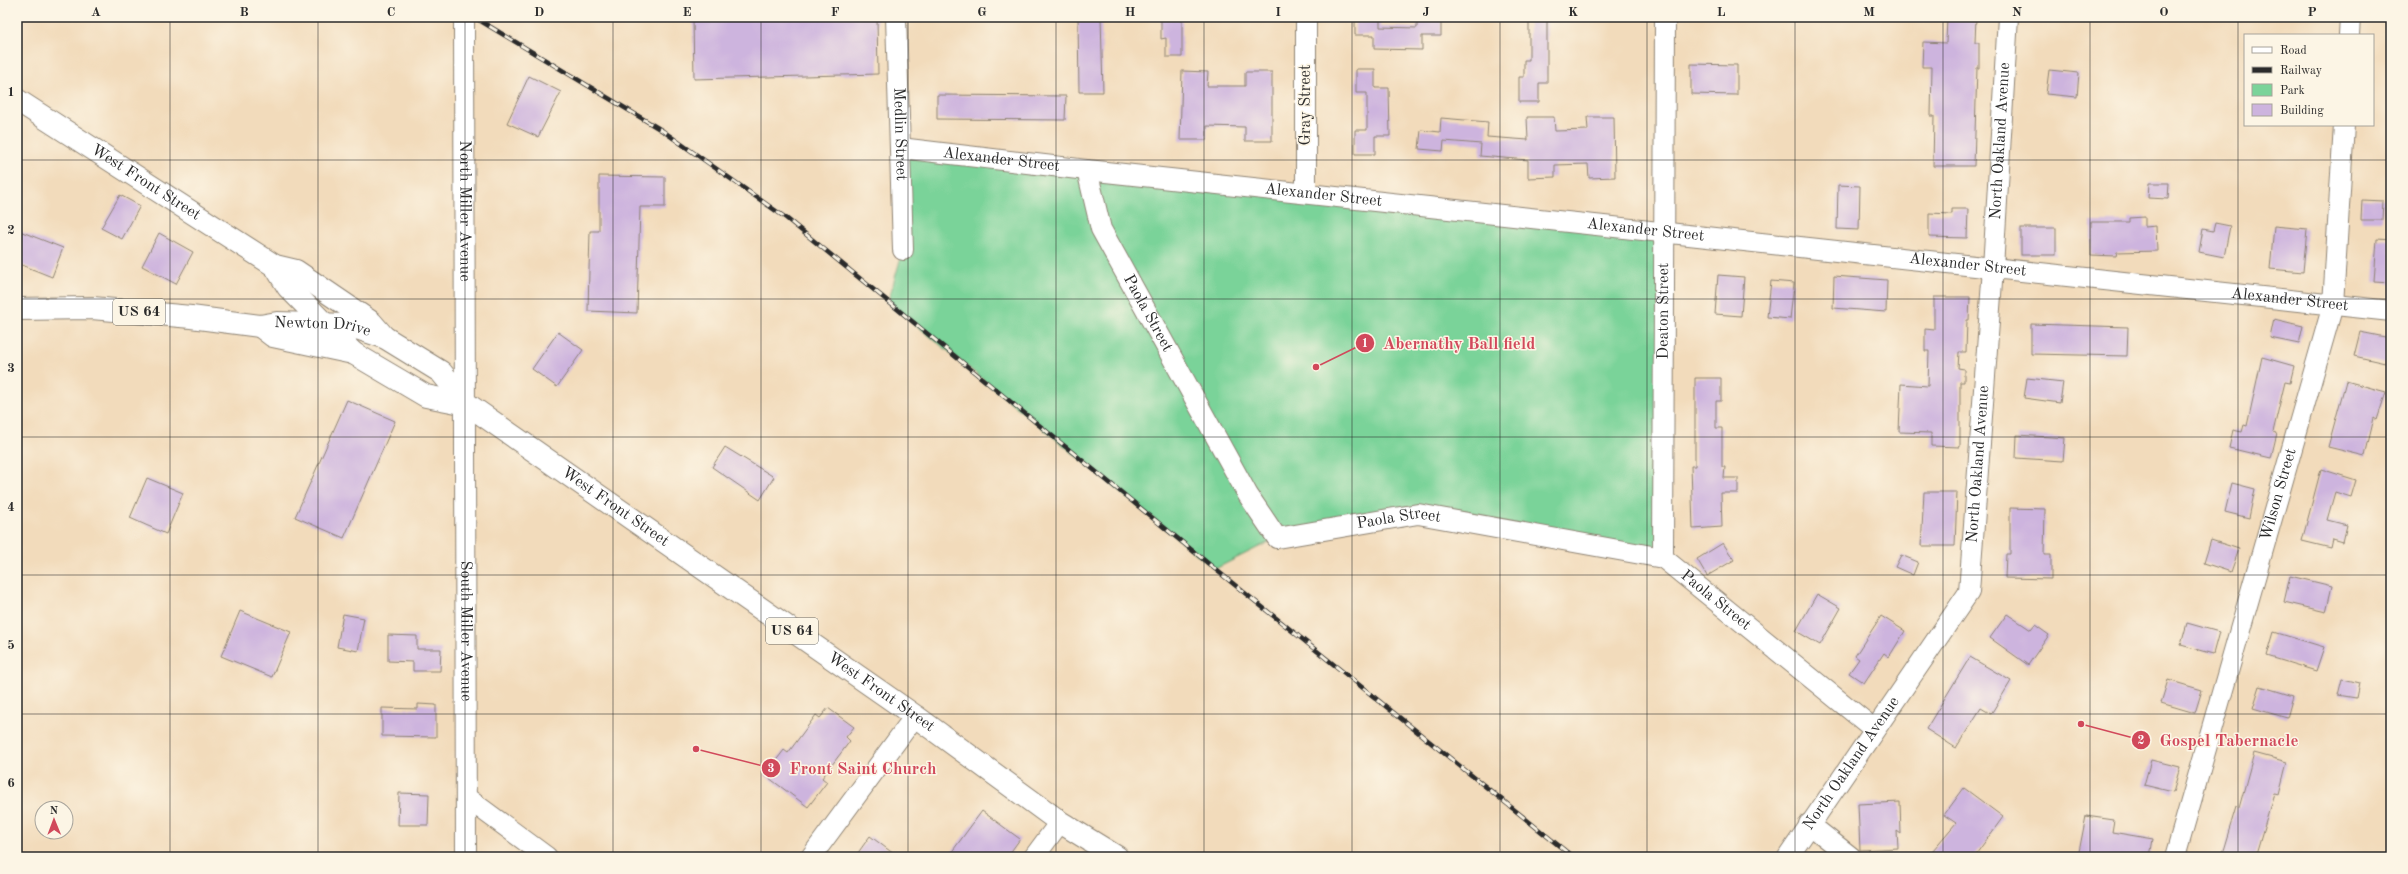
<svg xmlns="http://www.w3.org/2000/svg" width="2408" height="874" viewBox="0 0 2408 874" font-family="'Old Standard TT',serif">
	<rect width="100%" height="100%" fill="#fcf5e5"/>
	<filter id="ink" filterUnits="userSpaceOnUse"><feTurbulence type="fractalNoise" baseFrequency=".025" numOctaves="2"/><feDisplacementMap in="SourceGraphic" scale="8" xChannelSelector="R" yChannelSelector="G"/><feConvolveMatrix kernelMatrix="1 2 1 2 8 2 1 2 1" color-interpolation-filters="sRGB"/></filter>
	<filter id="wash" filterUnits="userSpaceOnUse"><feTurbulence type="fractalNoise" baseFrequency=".012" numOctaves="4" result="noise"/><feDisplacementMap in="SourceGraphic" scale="16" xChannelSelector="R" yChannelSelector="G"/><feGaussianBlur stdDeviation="0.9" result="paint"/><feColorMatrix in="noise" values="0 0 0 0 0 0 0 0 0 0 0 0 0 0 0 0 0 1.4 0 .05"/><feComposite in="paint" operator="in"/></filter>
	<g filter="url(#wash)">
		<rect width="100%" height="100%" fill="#f2dbbb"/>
		<path fill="#7ad399" stroke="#527f62" d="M900 148 1665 232 1663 558 1418 514 1277 538 1215 569 888 302 903 250Z"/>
		<g id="blocks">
			<g fill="#cdb4de">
				<path d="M693 17H877L878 74 694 79Z"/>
				<path d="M1078 17H1101L1103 92H1079Z"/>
				<path d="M1161 17H1182V57H1166V38L1161 39Z"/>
				<path d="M1355 17H1380V27L1417 28V17H1441V36H1422V50L1374 49V35H1355Z"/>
				<path d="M1529 17H1547V83H1539V102H1519V77H1524V60H1529Z"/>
				<path d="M1947 17H1976L1975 43H1979V68H1977L1974 166H1933L1934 116H1931L1932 67H1922L1923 42 1946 43Z"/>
				<path d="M1691 64 1737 65V95L1691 94Z"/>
				<path d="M1356 69H1375V88H1389L1390 136H1375V154H1355V130H1367V93H1356Z"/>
				<path d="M2049 70 2079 73 2077 97 2046 94Z"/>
				<path d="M1182 71 1208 72 1207 86H1245V72H1272V141H1245V127L1207 126V140H1180Z"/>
				<path d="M529 76 561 92 538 137 507 123Z"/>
				<path d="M937 95 1066 96 1065 120 937 119Z"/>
				<path d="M1527 117H1554L1555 131 1588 130 1587 117H1614L1615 177 1589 178 1588 164 1555 165V177L1528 178V160L1480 156 1481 144 1444 141 1443 151 1419 149 1421 130 1440 132 1441 118 1488 122 1487 137 1528 140Z"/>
				<path d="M599 176 665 177V207H640L637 313 588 311 590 231H599Z"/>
				<path d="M2149 183H2169L2168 199 2148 198Z"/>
				<path d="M1838 185 1860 186 1859 230 1837 229Z"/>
				<path d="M120 195 140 206 122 239 101 228Z"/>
				<path d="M2362 200 2383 201 2382 220H2361Z"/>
				<path d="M1952 209H1968L1967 238 1929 237V213L1952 214Z"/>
				<path d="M2145 217V227L2156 226 2157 251 2117 252 2116 256 2091 255V222H2129V218Z"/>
				<path d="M2215 223 2230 226 2224 257 2199 252 2203 229 2213 231Z"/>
				<path d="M2274 226 2307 229 2303 272 2270 269Z"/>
				<rect x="2021" y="228" width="35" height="27"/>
				<path d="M17 230 63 248 52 277 17 263Z"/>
				<path d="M159 233 193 252 176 284 142 266Z"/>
				<path d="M2377 239 2391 240V283L2374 282Z"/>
				<path d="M1718 275 1744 277 1741 316 1715 314Z"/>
				<path d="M1834 276 1887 280 1886 312 1833 308Z"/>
				<path d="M1771 281 1794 283 1790 319 1767 317Z"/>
				<path d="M1934 297H1970L1969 320H1967L1966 352H1959L1958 368 1964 369V382H1960V447L1931 446V433L1899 432 1901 384 1928 386 1929 351H1925V329L1934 330Z"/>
				<path d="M2274 319 2303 326 2299 344 2270 338Z"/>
				<path d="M2031 324 2128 327 2127 356 2031 354Z"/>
				<path d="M558 332 583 350 557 387 532 369Z"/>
				<path d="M2360 332 2390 338 2385 363 2354 356Z"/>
				<path d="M2262 357 2294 366 2290 383 2285 382 2273 432 2277 433 2271 458 2229 448 2233 430 2242 432 2244 425 2247 426Z"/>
				<path d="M1695 378H1721V401H1716V428H1722V467H1725L1724 478H1738V493H1721L1722 527 1693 529 1691 466H1695Z"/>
				<path d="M2027 378 2063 382 2060 403 2024 398Z"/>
				<path d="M2346 381 2386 392 2377 420 2374 418 2365 456 2328 447Z"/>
				<path d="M347 400 395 421 344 538 295 517Z"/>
				<path d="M2017 435 2065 438 2063 461 2016 458Z"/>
				<path d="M725 447 774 477 760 500 712 467Z"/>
				<path d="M2321 469 2356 480 2351 497 2335 492 2327 520 2347 525 2343 542 2333 539 2331 548 2302 541Z"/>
				<path d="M147 478 183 493 166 534 130 518Z"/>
				<path d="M2232 483 2255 489 2249 518 2225 512Z"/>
				<path d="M1924 492H1957L1955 546H1921Z"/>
				<path d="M2010 508 2045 509 2044 555H2051V579L2005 578 2006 554H2010Z"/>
				<path d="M2211 540 2239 549 2231 572 2204 563Z"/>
				<path d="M1723 543 1734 560 1707 576 1697 559Z"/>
				<path d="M1901 555 1918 562 1913 575 1895 567Z"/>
				<path d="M2290 576 2332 586 2326 612 2284 602Z"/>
				<path d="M1817 594 1841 608 1820 645 1796 631Z"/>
				<path d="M240 611 291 632 272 677 221 656Z"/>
				<path d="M343 614 364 618 358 651 337 647Z"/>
				<path d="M2007 614 2031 630 2035 625 2049 635 2028 665 1990 638Z"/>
				<path d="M1881 616 1905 631 1889 657 1884 653 1864 683 1849 673 1859 659 1855 656Z"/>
				<path d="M2187 623 2219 632 2213 654 2181 645Z"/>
				<path d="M2274 632 2324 647 2316 671 2267 656Z"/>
				<path d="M388 635 417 636V649H441L440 671H413V662L388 661Z"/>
				<path d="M1970 657 2011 681 1991 714 1981 708 1956 748 1926 729Z"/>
				<path d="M2342 679 2359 683 2356 698 2338 695Z"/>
				<path d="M2168 680 2202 690 2195 713 2161 703Z"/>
				<path d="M2260 686 2293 696 2287 718 2253 708Z"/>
				<path d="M418 704 436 705V737L382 736V708L418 709Z"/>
				<path d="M828 708 854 727 846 737 850 741 822 778 827 782 808 807 765 775 784 750 788 753 816 715 820 718Z"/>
				<path d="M2254 753 2287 762 2279 794 2274 793 2255 857H2221L2236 807 2239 808Z"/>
				<path d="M2151 760 2180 767 2173 792 2144 785Z"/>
				<path d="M1964 788 2003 817 1974 857H1927L1956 823 1944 815Z"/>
				<path d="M399 793 429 794 428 825H398Z"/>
				<path d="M1900 802 1901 834 1897 831 1898 848 1860 850 1858 804Z"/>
				<path d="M982 811 1020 839 1007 857H948Z"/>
				<path d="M2086 816 2114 820 2112 832 2153 839 2150 857H2078Z"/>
				<path d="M870 836 898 857H855Z"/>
			</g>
		</g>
	</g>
	<g filter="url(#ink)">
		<use href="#blocks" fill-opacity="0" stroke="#8e8373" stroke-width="1"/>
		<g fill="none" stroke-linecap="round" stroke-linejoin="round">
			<defs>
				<g id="street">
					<path id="s1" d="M464 17 466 857"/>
					<path id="s2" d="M896 17 903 250"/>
					<path d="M2349 35 2350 17"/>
					<path id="s3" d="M900 148 1087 170 2391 311"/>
					<path id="s4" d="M1087 170 1101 229 1248 495 1277 538 1418 514 1663 558 1874 729"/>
					<path d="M1306 193V17"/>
					<path id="s5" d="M1663 558 1665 17"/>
					<path d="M467 798 547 857"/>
					<path d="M1809 824 1851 857"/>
					<path d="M811 857 915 716"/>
					<path d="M1034 857 1060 822"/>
					<path id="s6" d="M1788 857 1969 592 1993 268 2008 17"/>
					<path id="s7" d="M2175 857 2333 305 2344 125"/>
				</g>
				<g id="secondary">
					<path id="s8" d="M17 100 275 266 296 271 371 322 384 337"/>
					<path d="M275 266 288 287 353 353"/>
				</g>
				<g id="primary">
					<path id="s9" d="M17 309 92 308 191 317 260 326 277 323 348 325 384 337 441 372 467 404 915 716 1060 822 1117 857"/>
					<path d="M260 326 273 336 353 353 426 396 467 404"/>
				</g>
			</defs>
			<use href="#street" stroke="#8e8373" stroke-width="22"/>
			<use href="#secondary" stroke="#8e8373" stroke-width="24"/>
			<use href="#primary" stroke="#8e8373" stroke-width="24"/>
			<use href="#street" stroke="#fff" stroke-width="20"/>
			<use href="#secondary" stroke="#fff" stroke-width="22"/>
			<use href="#primary" stroke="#fff" stroke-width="22"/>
			<defs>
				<path id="rail" d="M474 17 663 131 786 218 1215 569 1573 857"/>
			</defs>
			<use href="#rail" stroke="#2b2b2b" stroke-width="4.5"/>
			<use href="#rail" stroke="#fcf5e5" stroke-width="3" stroke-dasharray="9" stroke-linecap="butt"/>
		</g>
	</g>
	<path fill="none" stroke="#2b2b2b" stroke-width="1" stroke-opacity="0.55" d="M170 17V857M318 17V857M465 17V857M613 17V857M761 17V857M908 17V857M1056 17V857M1204 17V857M1352 17V857M1500 17V857M1647 17V857M1795 17V857M1943 17V857M2090 17V857M2238 17V857M17 160H2391M17 299H2391M17 437H2391M17 575H2391M17 714H2391"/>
	<g text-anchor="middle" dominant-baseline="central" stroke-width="3" stroke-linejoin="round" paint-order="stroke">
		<g fill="#fcf5e5" stroke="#6a6863" stroke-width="1">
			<rect x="113" y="299" width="52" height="26" rx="3"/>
			<rect x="766" y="618" width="52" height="26" rx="3"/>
		</g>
		<g font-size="15" font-weight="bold" fill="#2b2b2b">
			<text x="139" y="312">US 64</text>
			<text x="792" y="631">US 64</text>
		</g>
		<g font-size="16" fill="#2b2b2b" stroke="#fcf5e5">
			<text transform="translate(1306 105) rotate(-90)">Gray Street</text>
			<text stroke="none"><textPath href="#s2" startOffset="117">Medlin Street</textPath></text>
			<text stroke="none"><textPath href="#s6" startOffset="773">North Oakland Avenue</textPath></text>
			<text stroke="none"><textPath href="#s3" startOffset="102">Alexander Street</textPath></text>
			<text stroke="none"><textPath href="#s8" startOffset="153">West Front Street</textPath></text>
			<text stroke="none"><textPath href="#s3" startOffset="426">Alexander Street</textPath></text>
			<text stroke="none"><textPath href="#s1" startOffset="194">North Miller Avenue</textPath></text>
			<text stroke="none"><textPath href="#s3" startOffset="750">Alexander Street</textPath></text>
			<text stroke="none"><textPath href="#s3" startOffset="1074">Alexander Street</textPath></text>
			<text stroke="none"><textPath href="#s3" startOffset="1398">Alexander Street</textPath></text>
			<text stroke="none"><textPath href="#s5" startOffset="247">Deaton Street</textPath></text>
			<text stroke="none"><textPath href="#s4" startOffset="157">Paola Street</textPath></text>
			<text stroke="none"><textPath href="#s9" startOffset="307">Newton Drive</textPath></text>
			<text stroke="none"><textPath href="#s6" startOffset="449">North Oakland Avenue</textPath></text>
			<text stroke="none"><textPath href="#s7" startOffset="377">Wilson Street</textPath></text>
			<text stroke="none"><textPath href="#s9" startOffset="659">West Front Street</textPath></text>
			<text stroke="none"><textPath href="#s4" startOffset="540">Paola Street</textPath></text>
			<text stroke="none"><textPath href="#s4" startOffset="876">Paola Street</textPath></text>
			<text stroke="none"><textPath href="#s1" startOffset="614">South Miller Avenue</textPath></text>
			<text stroke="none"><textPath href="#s9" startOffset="983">West Front Street</textPath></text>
			<text stroke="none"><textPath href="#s6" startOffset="113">North Oakland Avenue</textPath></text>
		</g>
	</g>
	<path fill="none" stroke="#d1495b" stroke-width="1.5" d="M1316 367L1365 343M2081 724L2141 740M696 749L771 768"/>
	<g fill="#d1495b" stroke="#fcf5e5" stroke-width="1.5">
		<circle cx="1316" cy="367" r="4"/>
		<circle cx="2081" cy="724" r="4"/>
		<circle cx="696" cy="749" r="4"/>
		<circle cx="1365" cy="343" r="10"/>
		<circle cx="2141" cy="740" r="10"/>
		<circle cx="771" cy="768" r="10"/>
	</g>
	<g font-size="12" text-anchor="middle" font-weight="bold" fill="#fff">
		<text x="1365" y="347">1</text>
		<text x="2141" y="744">2</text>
		<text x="771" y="772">3</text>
	</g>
	<g font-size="17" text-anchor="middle" font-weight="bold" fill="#d1495b" stroke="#fcf5e5" stroke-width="3" stroke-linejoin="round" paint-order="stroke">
		<text x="1459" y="349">Abernathy Ball field</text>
		<text x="2229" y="746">Gospel Tabernacle</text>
		<text x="863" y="774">Front Saint Church</text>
	</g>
	<rect width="2408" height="874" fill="none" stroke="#fcf5e5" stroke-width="44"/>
	<rect x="2244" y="34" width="130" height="92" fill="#fcf5e5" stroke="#a8a49b"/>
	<rect x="2252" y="47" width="20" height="6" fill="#ffffff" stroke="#a8a49b"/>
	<text x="2280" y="54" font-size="12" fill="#2b2b2b">Road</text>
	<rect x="2252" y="67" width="20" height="6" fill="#2b2b2b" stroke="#a8a49b"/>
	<text x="2280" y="74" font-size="12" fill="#2b2b2b">Railway</text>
	<rect x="2252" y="84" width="20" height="12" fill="#7ad399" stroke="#a8a49b"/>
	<text x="2280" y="94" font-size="12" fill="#2b2b2b">Park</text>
	<rect x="2252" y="104" width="20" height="12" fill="#cdb4de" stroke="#a8a49b"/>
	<text x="2280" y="114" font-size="12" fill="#2b2b2b">Building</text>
	<g transform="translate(54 820) rotate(359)"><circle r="19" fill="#fcf5e5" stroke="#a8a49b"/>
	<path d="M0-3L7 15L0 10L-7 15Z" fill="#d1495b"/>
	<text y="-6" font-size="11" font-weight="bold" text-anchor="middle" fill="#2b2b2b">N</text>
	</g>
	<rect x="22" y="22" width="2364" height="830" fill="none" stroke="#2b2b2b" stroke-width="1.5"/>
	<g font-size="13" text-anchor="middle" font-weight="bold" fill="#2b2b2b">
		<text x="96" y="16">A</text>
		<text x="244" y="16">B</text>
		<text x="391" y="16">C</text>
		<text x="539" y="16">D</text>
		<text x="687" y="16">E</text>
		<text x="835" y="16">F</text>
		<text x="982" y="16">G</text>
		<text x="1130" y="16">H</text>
		<text x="1278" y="16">I</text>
		<text x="1426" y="16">J</text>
		<text x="1573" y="16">K</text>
		<text x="1721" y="16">L</text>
		<text x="1869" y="16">M</text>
		<text x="2017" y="16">N</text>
		<text x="2164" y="16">O</text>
		<text x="2312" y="16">P</text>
		<text x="11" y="96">1</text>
		<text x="11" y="234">2</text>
		<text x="11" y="372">3</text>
		<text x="11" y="511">4</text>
		<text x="11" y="649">5</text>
		<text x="11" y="787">6</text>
	</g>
</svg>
